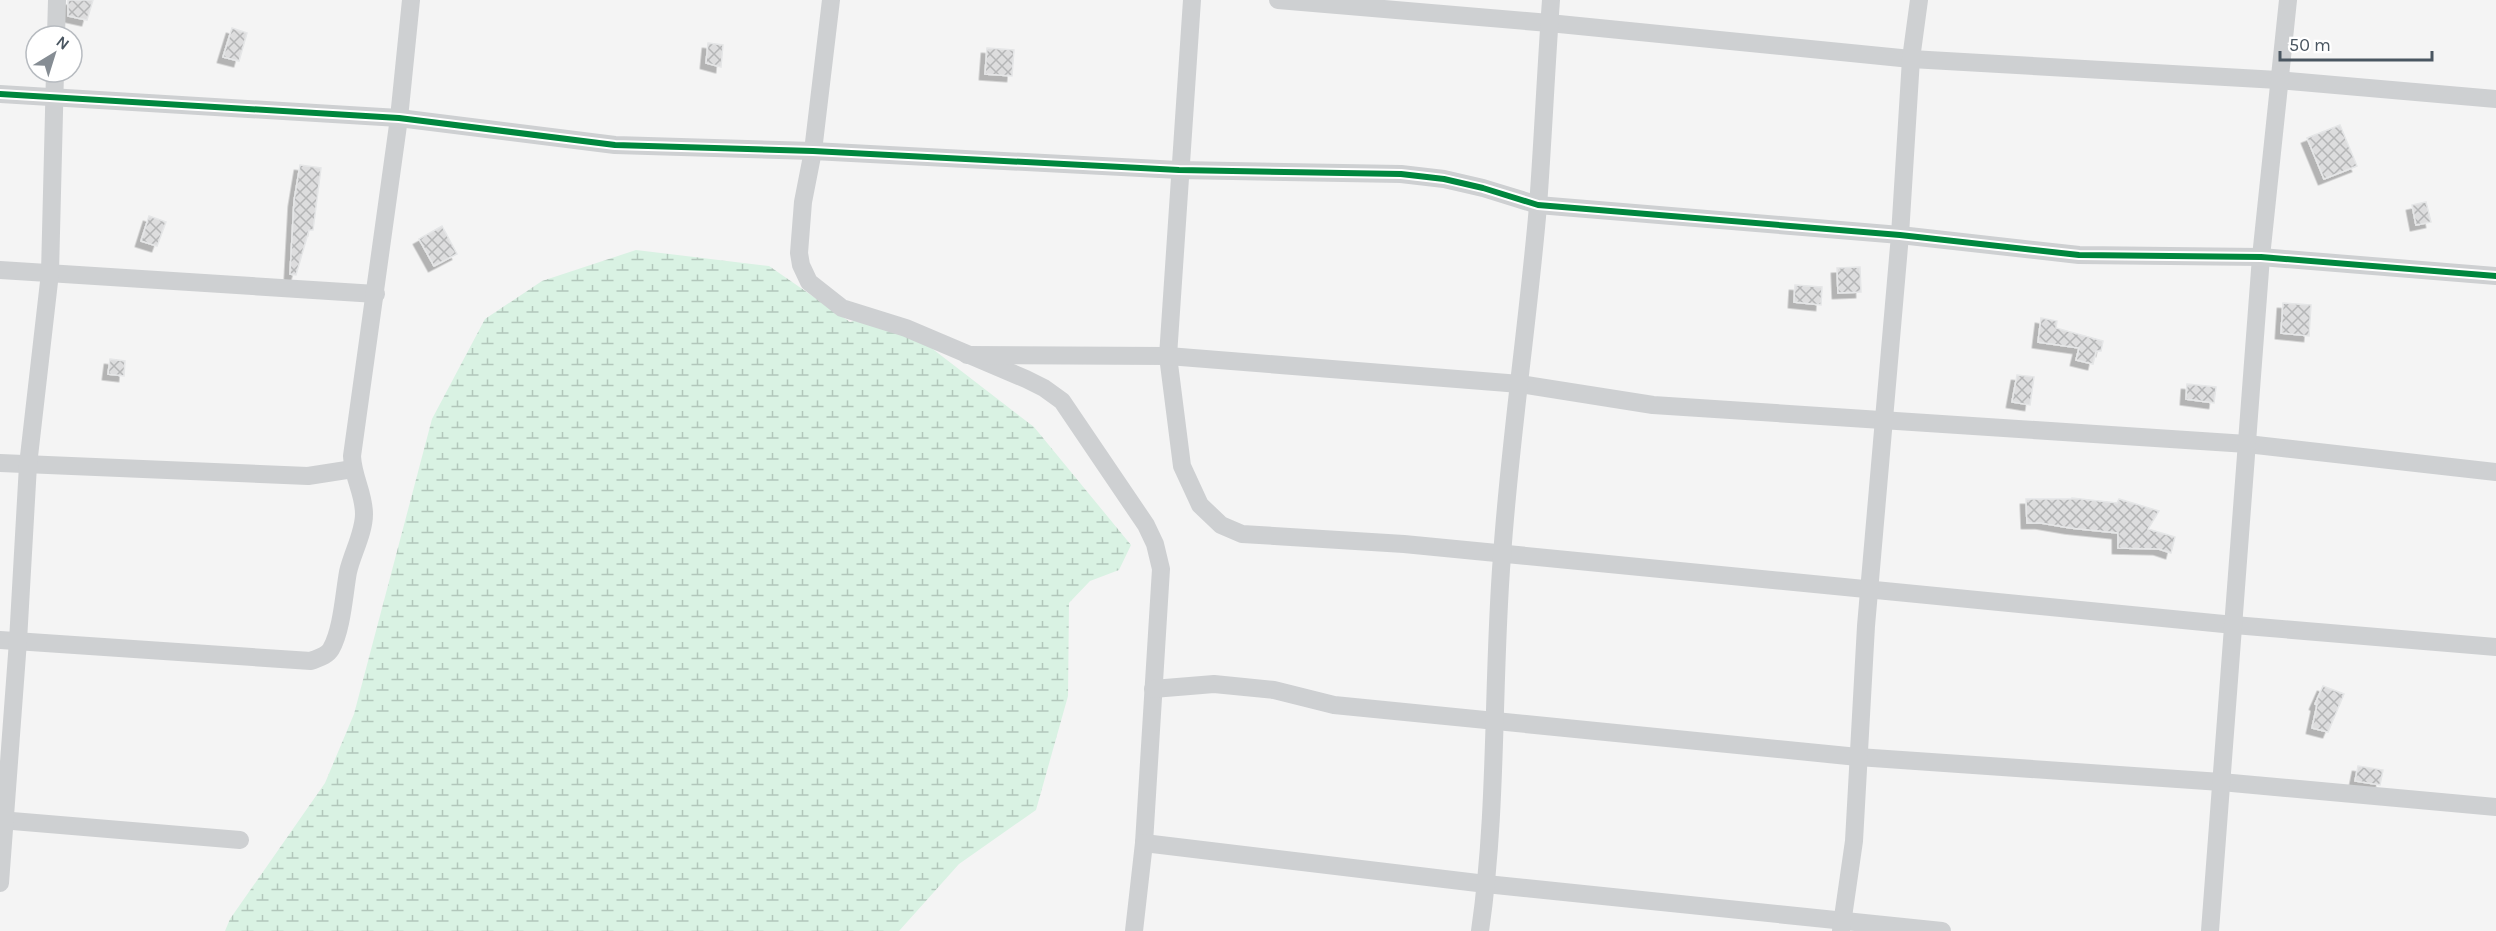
<svg xmlns="http://www.w3.org/2000/svg" width="2496" height="931" viewBox="0 0 2496 931" font-family="Karla,sans-serif">
	<defs>
		<pattern id="wetland-marsh" width="20" height="14" patternUnits="userSpaceOnUse" patternTransform="scale(1.5)"><rect width="20" height="14" fill="#d9f2e3"/><path d="M1 5h8M5 5V1M11 12h8M15 12V8" fill="none" stroke="#b2c7bb"/></pattern>
		<pattern id="building-cross-hatch" width="8" height="8" patternUnits="userSpaceOnUse" patternTransform="scale(1.5)"><rect width="8" height="8" fill="#ddddde"/><path d="M0 0l8 8M0 8l8-8" fill="none" stroke="#b5b6b7"/></pattern>
		<filter id="shadow"><feDropShadow dx="-5.5" dy="5.5" stdDeviation="0" flood-color="#0004"/></filter>
	</defs>
	<rect width="100%" height="100%" fill="#f4f4f4"/>
	<path fill="url(#wetland-marsh)" d="M636 250 769 266 850 322 886 313 1034 427 1131 545 1119 570 1090 581 1069 603 1068 696 1036 810 959 864 899 931H225L230 919 325 783 354 714 432 419 485 319 542 281Z"/>
	<g fill="url(#building-cross-hatch)" stroke="#e5e6e7" stroke-width="1.5" filter="url(#shadow)">
		<path d="M68 0H93L87 20 68 16Z"/>
		<path d="M232 28 247 33 239 61 223 57Z"/>
		<path d="M708 43 723 45 721 67 706 63Z"/>
		<path d="M987 48 1014 50 1012 76 985 74Z"/>
		<path d="M2340 125 2357 166 2324 179 2307 138Z"/>
		<path d="M300 165 321 168 313 230H309L296 275 290 274 294 201Z"/>
		<path d="M2426 202 2431 222 2416 225 2412 205Z"/>
		<path d="M149 216 166 222 157 246 141 241Z"/>
		<path d="M442 226 457 254 434 266 419 239Z"/>
		<path d="M1860 267 1861 292 1838 293 1837 268Z"/>
		<path d="M1795 285 1822 287 1821 305 1794 302Z"/>
		<path d="M2283 303 2311 305 2309 336 2281 333Z"/>
		<path d="M2041 318 2057 321 2056 328 2103 341 2101 351H2096L2093 364 2076 360 2079 348 2038 342Z"/>
		<path d="M110 359 125 361 124 376 108 374Z"/>
		<path d="M2017 375 2034 377 2030 405 2012 402Z"/>
		<path d="M2187 384 2216 387 2214 403 2186 399Z"/>
		<path d="M2072 498 2117 503 2119 499 2159 511 2148 529 2175 537 2171 553 2159 549 2118 548V533L2070 528 2041 523H2027L2026 499H2072Z"/>
		<path d="M2323 686 2344 694 2328 732 2312 728 2317 705 2315 704Z"/>
		<path d="M2358 766 2383 770 2380 785 2355 781Z"/>
	</g>
	<g fill="none" stroke-linecap="round" stroke-linejoin="round">
		<g stroke="#ced0d2" stroke-width="18">
			<path d="M831 0 813 151 803 202 799 253 801 265 809 282 842 308 906 328 1026 379 1044 388 1062 401 1146 525 1155 544 1161 569 1144 843 1134 931"/>
			<path d="M1192 0 1168 356 1182 466 1200 505 1221 525 1242 534 1404 544 2234 625 2496 647"/>
			<path d="M1278 0 1549 23 1911 59 2278 80 2496 99"/>
			<path d="M56 36 57 0"/>
			<path d="M0 94 399 118 615 145 813 151 1179 170 1401 174 1444 179 1483 188 1538 205 1900 235 2079 255 2261 257 2496 276"/>
			<path d="M0 270 376 294"/>
			<path d="M967 355 1168 356 1520 384 1653 405 2247 444 2496 472"/>
			<path d="M0 463 308 476 353 469"/>
			<path d="M0 640 311 661C318 658 327 656 331 649 342 630 344 594 348 572 352 554 364 533 364 514 364 493 353 478 352 456L399 118 411 0"/>
			<path d="M1153 689 1214 684 1274 690 1334 705 1858 757 2221 782 2496 807"/>
			<path d="M0 820 240 840"/>
			<path d="M1144 843 1486 884 1942 931"/>
			<path d="M0 883 18 641 28 465 50 273 55 72"/>
			<path d="M1480 931C1498 807 1492 681 1502 556 1510 439 1528 323 1538 206 1543 138 1546 69 1551 0"/>
			<path d="M1841 931 1854 841 1866 626 1900 235 1911 59 1919 0"/>
			<path d="M2210 931 2261 257 2288 0"/>
		</g>
		<defs>
			<path id="cycleway" d="M0 94 399 118 615 145 813 151 1179 170 1401 174 1444 179 1483 188 1538 205 1900 235 2079 255 2261 257 2496 276"/>
		</defs>
		<use href="#cycleway" stroke="#fff" stroke-width="10"/>
		<use href="#cycleway" stroke="#00873e" stroke-width="6"/>
	</g>
	<g transform="translate(54 54) rotate(38)"><circle r="28" fill="#ffffff" stroke="#b7bbc0" stroke-width="1.5"/>
	<path d="M0-4.5L10 22L0 15L-10 22Z" fill="#868d94"/>
	<text y="-9" font-size="16" font-weight="bold" text-anchor="middle" fill="#4a5661">N</text>
	</g>
	<path d="M2280 51v9h152v-9" fill="none" stroke="#4a5661" stroke-width="3"/>
	<text x="2289" y="51" font-size="18" fill="#4a5661" stroke="#ffffff" stroke-width="4.5" paint-order="stroke">50 m</text>
</svg>
